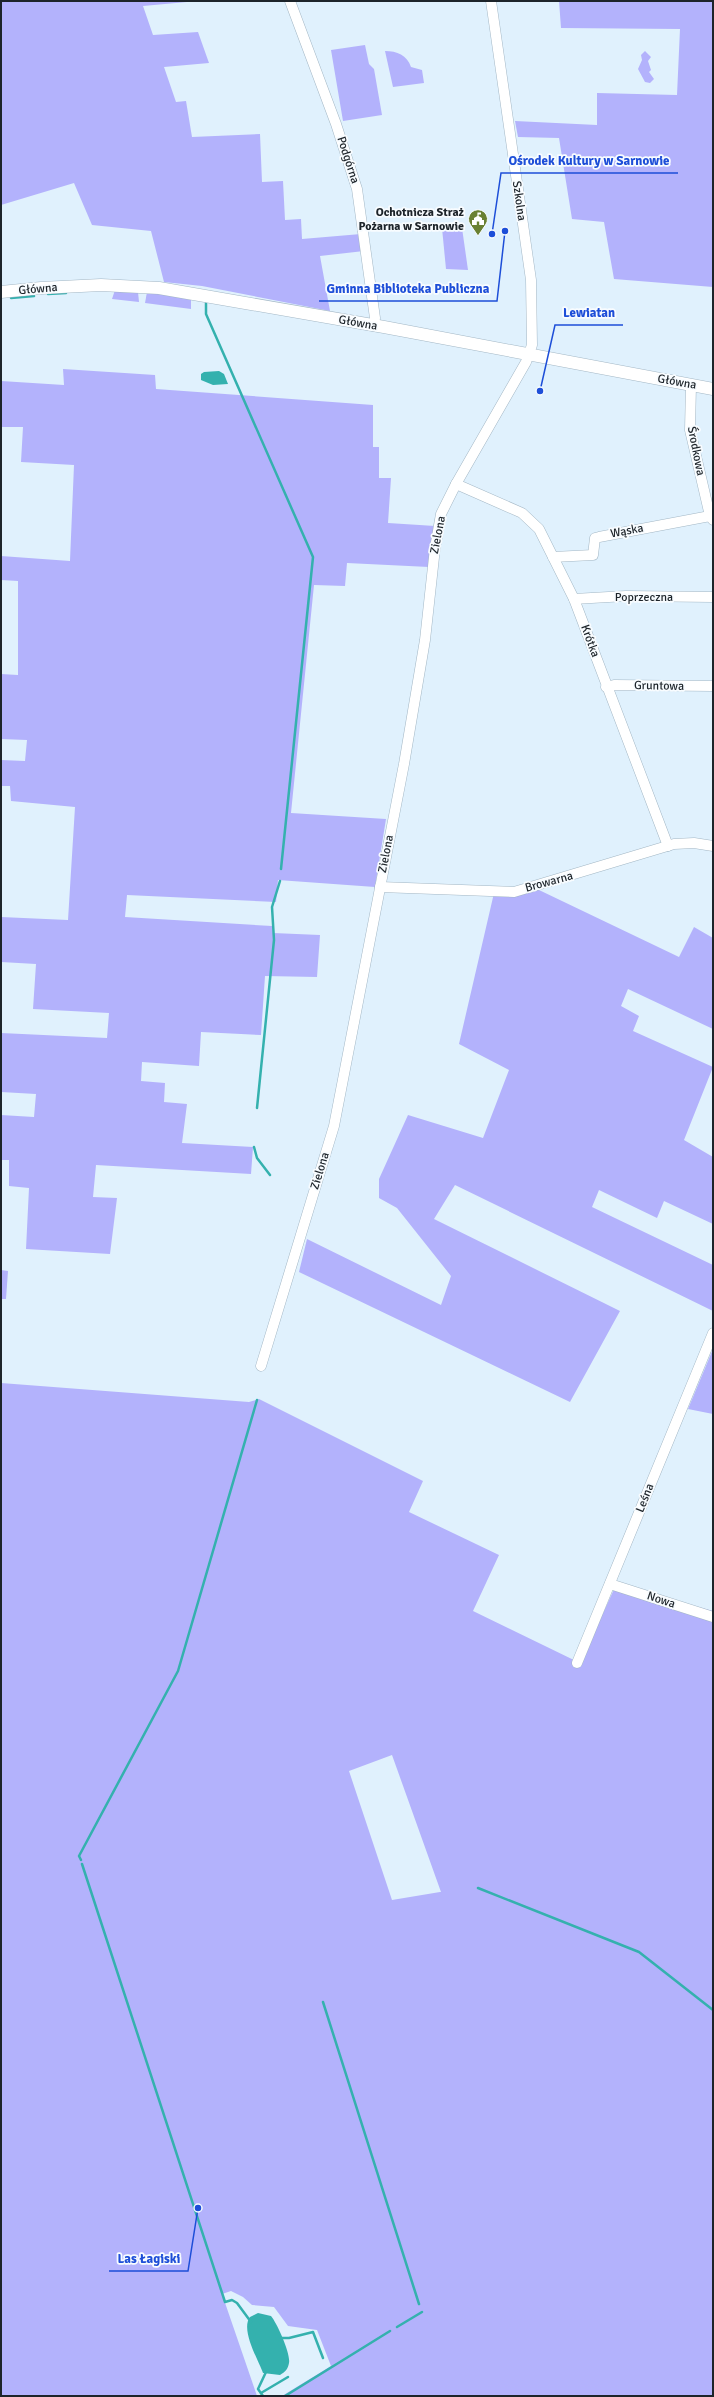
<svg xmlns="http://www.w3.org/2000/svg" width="714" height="2397" viewBox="0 0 714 2397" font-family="Signika,sans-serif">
	<rect width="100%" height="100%" fill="#e0f1fd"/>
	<g fill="#b3b2fc" fill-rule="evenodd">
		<path d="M1 1H198L143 6 153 35 198 32 209 63 164 67 176 102 186 101 192 137 260 134 262 182 283 181 285 220 301 219 302 239 361 234 364 251 320 256 330 311 202 286 164 282 151 231 92 225 74 183 1 205Z"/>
		<path d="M559 1H713V287L614 279 604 222 572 219 559 138 518 137 515 121 597 125V93L677 95 680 29 561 28Z"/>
		<path d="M365 45 369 64 374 69 382 115 343 121 331 50Z"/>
		<path d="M385 51C397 51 407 55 411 67L422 70 424 83 393 87Z"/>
		<path d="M645 51 651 57 648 61 651 70 649 72 654 79 650 83 645 82 638 69 642 60 641 55Z"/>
		<path d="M442 228H462L468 270 446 269Z"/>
		<path d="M115 290 138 292 139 302 112 299Z"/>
		<path d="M147 292 191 298V309L145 303Z"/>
		<path d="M63 369 155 375 156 389 373 405V447H379V478H391L388 523 435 526 429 567 347 563 345 586 314 585 291 813 386 819 375 887 278 880 276 902 127 895 125 917 272 926 273 933 320 935 317 977 265 976 261 1035 201 1032 199 1066 142 1062 141 1081 165 1083 164 1102 187 1104 182 1143 253 1147 251 1174 96 1165 93 1197 117 1198 110 1254 26 1249 29 1188 9 1186V1160H1V1115L34 1117 36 1094 1 1092V1033L107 1038 109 1013 33 1009 36 964 1 962V917L68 920 75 807 11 801 10 786H1V760L25 761 27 740 1 739V674L18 675V581L1 580V556L70 561 74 465 21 462 23 427H1V381L64 385Z"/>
		<path d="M539 890 679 957 694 927 713 938V1029L628 989 621 1006 639 1016 633 1031 713 1067 684 1140 713 1157V1224L664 1201 657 1218 599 1190 592 1207 713 1265V1311L455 1185 434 1219 620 1311 570 1402 299 1272 307 1239 441 1305 451 1276 397 1208 379 1198V1179L408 1115 483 1138 509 1070 459 1044 494 893Z"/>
		<path d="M1 1270 8 1271 6 1299H1Z"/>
		<path d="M713 1349V1414L688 1409Z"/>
		<path d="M1 1383 249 1402 259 1399 423 1481 409 1512 499 1555 473 1611 580 1663 616 1585 713 1611V2396H282L331 2366 317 2330 288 2326 274 2307 252 2305 243 2297 231 2291 222 2294 257 2396H1ZM392 1755 441 1892H440L392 1900 349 1771Z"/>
	</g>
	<g fill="#34b1ae">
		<path d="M219 371 224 374 228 384 213 385 201 380V374L204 372Z"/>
		<path d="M258 2313 271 2316C277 2323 291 2354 289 2363 288 2369 285 2372 280 2375L263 2373C259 2361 240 2330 250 2317Z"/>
	</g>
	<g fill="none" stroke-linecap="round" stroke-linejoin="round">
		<g stroke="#34b1ae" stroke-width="2.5">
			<path d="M48 294 66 293"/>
			<path d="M11 298 34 296"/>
			<path d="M206 303V314L313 557 281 869"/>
			<path d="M257 1108 274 940 272 907 280 881"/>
			<path d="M254 1147 257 1158 270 1175"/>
			<path d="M81 1860 79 1856 178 1671 257 1400"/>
			<path d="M82 1864 225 2302 232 2300 237 2303 251 2322"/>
			<path d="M478 1888 639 1952 713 2010"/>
			<path d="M323 2002 419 2304"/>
			<path d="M397 2327 422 2312"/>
			<path d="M281 2338H289L313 2332 323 2358"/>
			<path d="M261 2393 288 2377"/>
			<path d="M263 2396 258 2389 266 2372"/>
			<path d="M285 2396 390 2331"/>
		</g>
		<defs>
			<g id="minor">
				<path d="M290 1 336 124 357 189 375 318 374 326"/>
				<path d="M691 385 690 430 710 516"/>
				<path d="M456 484 522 513 539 529 574 599 668 846"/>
				<path d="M553 557 593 555 595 538 599 537 710 516 713 520"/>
				<path d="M574 599 626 596 713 597"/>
				<path d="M606 687 614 685 713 686"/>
				<path d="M380 887 514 892 674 844 694 843 713 846"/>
				<path d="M261 1366 334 1126 404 764 425 640 435 548 441 514 456 484 526 362 532 345 531 280 491 1"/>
				<path d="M610 1584 713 1617"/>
				<path d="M577 1663 713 1333"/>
			</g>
			<path id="tertiary" d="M1 292 41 288 101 285 159 288 384 327 713 389"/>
		</defs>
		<use href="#minor" stroke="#a3b7c5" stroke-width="11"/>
		<use href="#tertiary" stroke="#a3b7c5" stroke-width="13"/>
		<use href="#minor" stroke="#fff" stroke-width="10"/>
		<use href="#tertiary" stroke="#fff" stroke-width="12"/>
	</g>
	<defs>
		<symbol id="civic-pin" viewBox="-11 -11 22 30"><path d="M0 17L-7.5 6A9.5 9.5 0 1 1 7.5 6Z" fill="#698032" stroke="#f8fcff"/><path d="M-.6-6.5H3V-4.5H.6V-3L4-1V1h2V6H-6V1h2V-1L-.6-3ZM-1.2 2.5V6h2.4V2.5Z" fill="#fff"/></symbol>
	</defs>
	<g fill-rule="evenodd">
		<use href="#civic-pin" x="467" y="208" width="22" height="30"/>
	</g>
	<g text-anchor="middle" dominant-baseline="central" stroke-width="3.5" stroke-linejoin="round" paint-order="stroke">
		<g font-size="12" fill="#1d242a" stroke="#f8fcff">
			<text transform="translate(348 160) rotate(72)">Podgórna</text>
			<text transform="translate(519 201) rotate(82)">Szkolna</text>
			<text transform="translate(38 289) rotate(-5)">Główna</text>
			<text transform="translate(358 323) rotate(10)">Główna</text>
			<text transform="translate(677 382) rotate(10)">Główna</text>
			<text transform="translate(696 451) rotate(79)">Środkowa</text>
			<text transform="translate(627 531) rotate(-11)">Wąska</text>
			<text transform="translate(438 535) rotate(-79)">Zielona</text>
			<text x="644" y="597">Poprzeczna</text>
			<text transform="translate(590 641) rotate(70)">Krótka</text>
			<text transform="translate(659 686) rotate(1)">Gruntowa</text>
			<text transform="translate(386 854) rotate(-79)">Zielona</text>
			<text transform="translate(549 882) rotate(-15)">Browarna</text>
			<text transform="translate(320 1171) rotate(-73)">Zielona</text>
			<text transform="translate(645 1498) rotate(-68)">Leśna</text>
			<text transform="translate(661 1600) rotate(18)">Nowa</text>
		</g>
		<g font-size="12" font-weight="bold" fill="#1d242a" stroke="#f8fcff" text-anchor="end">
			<text x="464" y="212">Ochotnicza Straż<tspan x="464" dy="14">Pożarna w Sarnowie</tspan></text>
		</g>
	</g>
	<path fill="none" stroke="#1d4ed8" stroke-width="1.5" d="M492 234L501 173H678M505 231L497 301H319M540 391L555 325H623M198 2208L188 2271H109"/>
	<g fill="#1d4ed8" stroke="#f8fcff" stroke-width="1.5">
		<circle cx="492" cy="234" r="4"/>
		<circle cx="505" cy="231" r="4"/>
		<circle cx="540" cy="391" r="4"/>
		<circle cx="198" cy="2208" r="4"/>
	</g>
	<g font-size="13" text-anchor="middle" font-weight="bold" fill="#1d4ed8" stroke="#f8fcff" stroke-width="3.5" stroke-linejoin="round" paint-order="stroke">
		<text x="589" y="165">Ośrodek Kultury w Sarnowie</text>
		<text x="408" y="293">Gminna Biblioteka Publiczna</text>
		<text x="589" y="317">Lewiatan</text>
		<text x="149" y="2263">Las Łagiski</text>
	</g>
	<rect width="714" height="2397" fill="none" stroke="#1d242a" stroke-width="4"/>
</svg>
